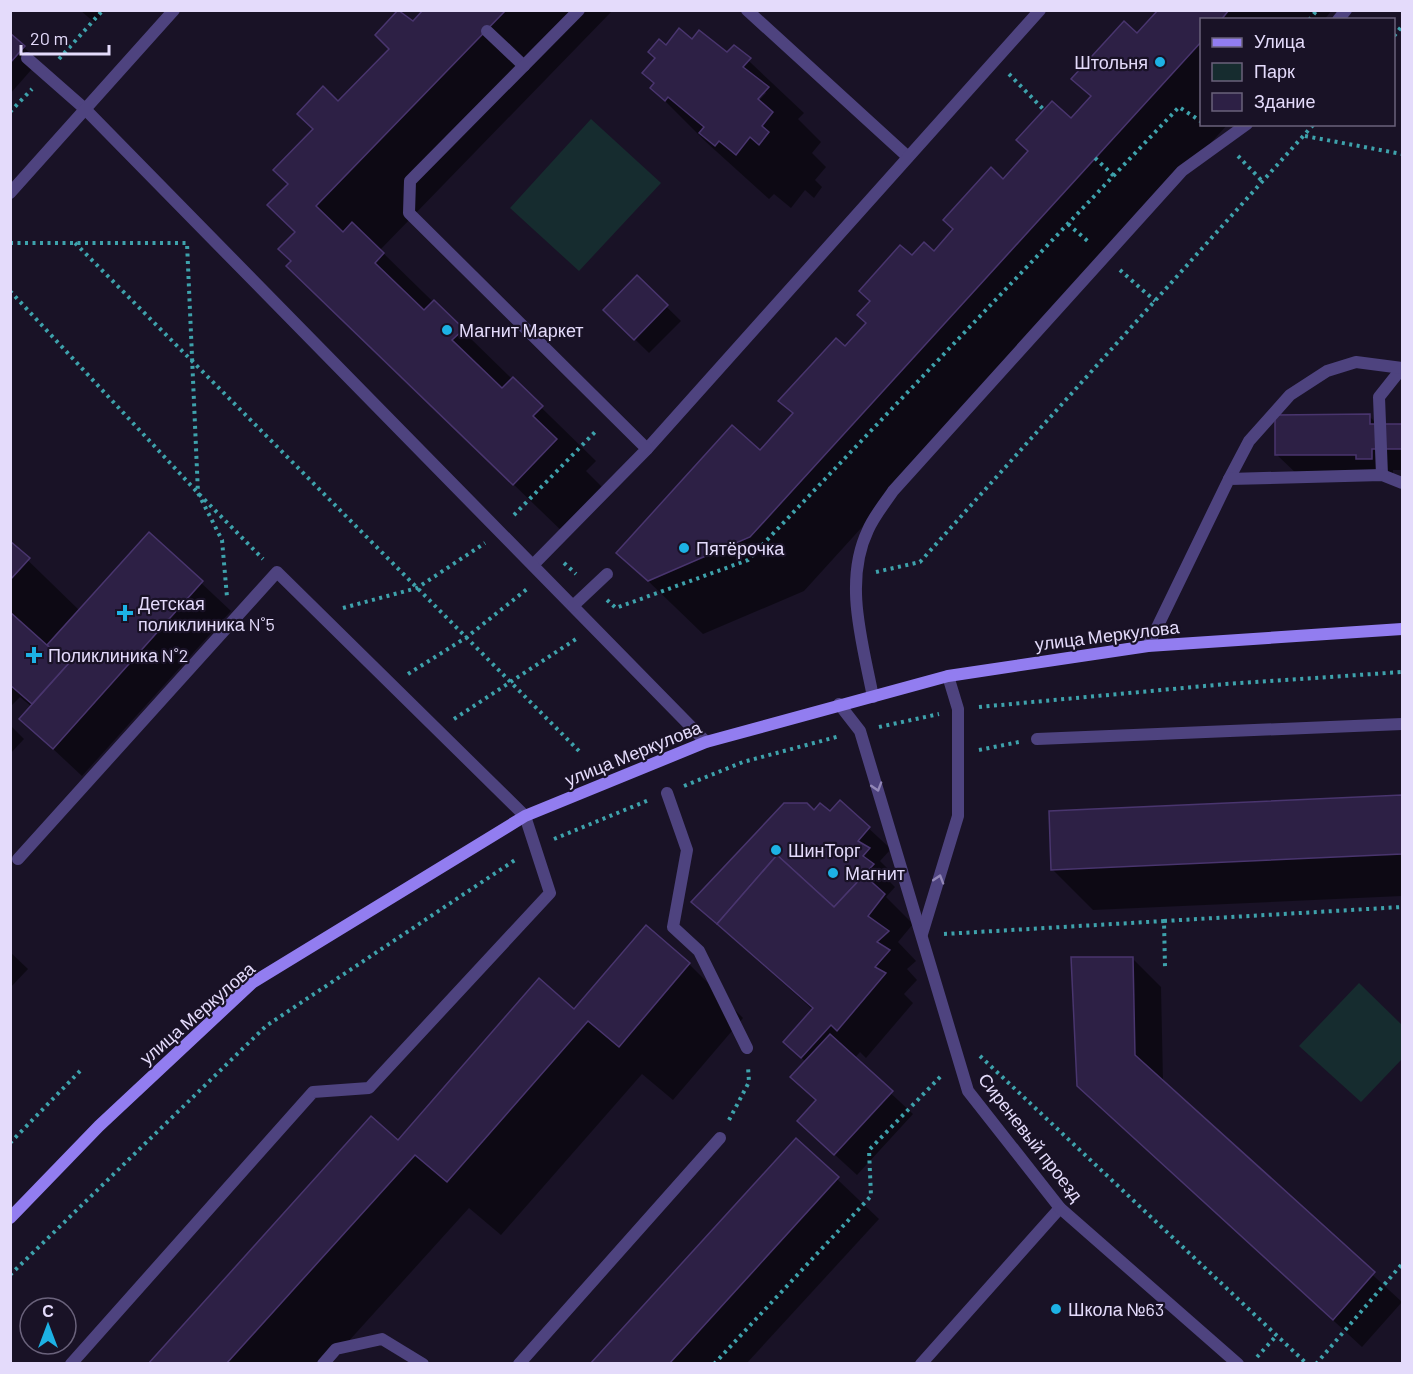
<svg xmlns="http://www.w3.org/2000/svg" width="1413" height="1374" viewBox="0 0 1413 1374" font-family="Barlow,sans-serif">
	<rect width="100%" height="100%" fill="#191226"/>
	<g fill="#162c2f">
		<path d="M591 119 661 183 579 271 510 208Z"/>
		<path d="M1359 983 1402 1025V1059L1361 1102 1299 1046Z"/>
	</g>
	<g fill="#0007" fill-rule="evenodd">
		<path d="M80 10H105L95 23Z"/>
		<path d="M425 10H613L380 250 596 461 586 471 609 494 568 537 342 319 292 261 296 232 290 184 338 103 391 48 377 35 400 11 413 23Z"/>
		<path d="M1160 10H1332L1324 20H1202V124H1228L804 591 703 634 618 552 760 452 794 414 781 401 845 348 867 323 912 257 934 253 1003 181 1071 120 1092 97 1073 79 1137 35Z"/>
		<path d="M10 35 39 61 10 94Z"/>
		<path d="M693 41 727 55 734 47 804 113 798 119 821 142 812 153 826 167 815 180 822 187 814 198 805 190 791 208 774 194 769 199 706 142 652 88 666 47ZM764 91 766 93 754 106 752 104Z"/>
		<path d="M637 278 681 321 649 353 605 310Z"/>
		<path d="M1369 416 1379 426H1402V470H1393V480L1299 476 1277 455Z"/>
		<path d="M149 534 231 611 82 776 21 719 32 707 20 697 10 707V543L80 611Z"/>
		<path d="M10 725 24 739 10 754Z"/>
		<path d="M1402 796V896L1093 910 1053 870 1050 812Z"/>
		<path d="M840 802 891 849 880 861 890 871 885 877 895 887 886 897 913 924 898 942 916 961 907 969 917 980 904 994 913 1003 866 1058 860 1052 854 1059 913 1114 857 1175 821 1142 817 1101 792 1077 806 1062 785 1042 813 1010 693 902 814 812 830 813Z"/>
		<path d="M646 927 689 964 743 1018 673 1100 642 1074 501 1235 469 1208 328 1364H150L398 1142 574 1011Z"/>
		<path d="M10 952 28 969 10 988Z"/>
		<path d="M1133 959 1161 987 1163 1082 1402 1302 1362 1347 1079 1085Z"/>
		<path d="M796 1140 879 1219 746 1364H592Z"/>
	</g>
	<g fill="#2d2045" stroke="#49356e" stroke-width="1.5">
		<path d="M398 10 413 21 423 10H506L316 206 343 232 352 222 384 253 375 263 424 310 434 300 464 329 452 340 502 388 513 377 543 406 533 416 557 439 513 485 286 266 291 261 278 249 295 232 267 205 288 184 273 170 313 129 297 114 323 86 338 101 389 49 375 35Z"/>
		<path d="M1158 10H1229L1221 20H1202V41L750 537 648 581 616 553 732 425 760 450 793 413 778 401 836 338 845 346 866 323 857 315 870 301 859 291 900 245 912 255 924 242 934 251 953 229 943 220 991 167 1003 179 1028 151 1016 140 1052 101 1071 118 1091 96 1071 79 1124 21 1137 33Z"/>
		<path d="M679 28 692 39 699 30 727 52 734 45 751 58 743 67 769 87 758 99 773 112 762 126 769 132 759 145 750 137 736 155 719 141 715 146 699 133 704 127 668 97 665 101 650 88 654 83 642 73 655 58 648 52 659 39 666 45Z"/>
		<path d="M10 33 25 46 10 63Z"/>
		<path d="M637 275 668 305 634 340 603 310Z"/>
		<path d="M1370 414V424H1402V449H1372V459H1356V455H1275V415Z"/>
		<path d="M149 532 203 581 53 749 19 719 68 664 47 645Z"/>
		<path d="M10 541 30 558 10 580Z"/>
		<path d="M10 612 68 664 32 704 10 685Z"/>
		<path d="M1402 795V854L1051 870 1049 811Z"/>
		<path d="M840 800 870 827 858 841 870 848 863 856 874 864 834 907 777 855 717 924 691 902 784 803H807L814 810 820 803 830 811Z"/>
		<path d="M777 855 834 907 864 875 885 894 868 916 889 931 877 942 890 950 875 967 886 973 837 1031 831 1025 801 1058 783 1042 813 1008 717 924Z"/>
		<path d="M646 925 690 963 619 1047 588 1021 447 1182 415 1155 226 1364H148L371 1116 398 1140 539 978 574 1009Z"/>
		<path d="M1071 957H1133L1135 1055 1375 1272 1333 1320 1077 1086Z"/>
		<path d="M830 1034 893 1091 834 1155 797 1121 816 1100 790 1077Z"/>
		<path d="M796 1138 839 1177 669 1364H590Z"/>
	</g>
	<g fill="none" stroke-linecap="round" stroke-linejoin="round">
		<g stroke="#3ea2ac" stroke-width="4" stroke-dasharray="3 4.5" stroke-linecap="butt">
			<path d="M1309 20 1317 10"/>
			<path d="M1394 36 1402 26"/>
			<path d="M59 59 103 10"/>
			<path d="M1009 74 1044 110"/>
			<path d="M10 112 32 89"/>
			<path d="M1305 136 1402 154"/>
			<path d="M1238 156 1263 182"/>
			<path d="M1095 158 1114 176"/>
			<path d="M1068 224 1090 243"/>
			<path d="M10 243H187L198 493 222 540 227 597"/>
			<path d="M75 243 579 751"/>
			<path d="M1120 270 1155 301"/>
			<path d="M10 291 198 493 263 559"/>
			<path d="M514 515 595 432"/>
			<path d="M564 563 576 574"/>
			<path d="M876 572 920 562 1314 124"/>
			<path d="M607 600 616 608 748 560 1179 107 1202 122"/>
			<path d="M343 608 417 588 485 543"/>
			<path d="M408 674 467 637 527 589"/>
			<path d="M979 707 1226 684 1402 672"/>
			<path d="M454 719 576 639"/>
			<path d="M879 727 939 714"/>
			<path d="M979 750 1019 742"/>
			<path d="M684 786 743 762 840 736"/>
			<path d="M554 839 649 800"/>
			<path d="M1164 921 1402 907"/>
			<path d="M944 934 1164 921 1165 967"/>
			<path d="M980 1056 1307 1364"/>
			<path d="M729 1120 749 1082 748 1067"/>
			<path d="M10 1143 80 1071"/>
			<path d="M10 1275 266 1026 518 858"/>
			<path d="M1257 1357 1277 1335"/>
			<path d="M714 1364 871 1196 869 1150 941 1076"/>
			<path d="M1316 1364 1402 1264"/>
		</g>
		<g stroke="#4e437f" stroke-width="12">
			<path d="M747 10 908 157"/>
			<path d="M1338 20 1346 10"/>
			<path d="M487 31 524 66"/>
			<path d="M27 58 85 109"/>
			<path d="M647 449 1040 10"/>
			<path d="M1382 475 1379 397 1402 368"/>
			<path d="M1229 479 1249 441 1290 395 1327 371 1356 362 1402 368"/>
			<path d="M533 565 647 449 409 213 410 181 579 10"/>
			<path d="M1148 646 1229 479 1382 475 1402 483"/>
			<path d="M873 697C863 644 843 582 868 530 874 516 885 503 893 491L1182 171 1247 124"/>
			<path d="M1037 739 1402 724"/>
			<path d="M667 793 687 850 673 927 699 951 747 1048"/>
			<path d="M18 859 277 572 525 816 550 893 369 1088 313 1092 71 1364"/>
			<path d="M323 1364 336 1349 382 1339 423 1364"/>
			<path d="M519 1364 720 1138"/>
			<path d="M921 1364 1060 1208"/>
		</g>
		<g stroke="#4e437f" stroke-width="12">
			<path d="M85 109 706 742"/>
			<path d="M10 193 174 10"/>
			<path d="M573 606 607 574"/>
			<path d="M839 704 860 731 968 1091 1060 1208 1238 1364"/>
			<path d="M922 934 958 816V709L948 676"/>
		</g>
		<path stroke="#927df0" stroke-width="12" d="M10 1218 99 1126 252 983 525 816 706 742 948 676 1148 646 1402 629"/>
	</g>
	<defs><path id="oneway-chevron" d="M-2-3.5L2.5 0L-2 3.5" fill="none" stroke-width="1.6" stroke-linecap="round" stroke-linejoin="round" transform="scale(1.5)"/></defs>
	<g stroke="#9287b7">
		<use href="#oneway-chevron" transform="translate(877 787) rotate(73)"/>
		<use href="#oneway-chevron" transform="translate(939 879) rotate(-73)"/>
	</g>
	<g fill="#1db2e5" stroke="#191226" stroke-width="2">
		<circle cx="1160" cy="62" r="6"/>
		<circle cx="447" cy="330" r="6"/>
		<circle cx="684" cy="548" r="6"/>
		<path d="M122 604h6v6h6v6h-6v6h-6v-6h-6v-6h6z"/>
		<path d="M31 646h6v6h6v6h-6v6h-6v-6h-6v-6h6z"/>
		<circle cx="776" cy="850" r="6"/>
		<circle cx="833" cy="873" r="6"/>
		<circle cx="1056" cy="1309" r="6"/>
	</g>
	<g text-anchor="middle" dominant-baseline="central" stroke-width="4.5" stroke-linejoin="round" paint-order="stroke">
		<g font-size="18" fill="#e4dbfb" stroke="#191226" text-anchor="start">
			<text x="1148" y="62" text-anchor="end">Штольня</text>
			<text x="459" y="330">Магнит Маркет</text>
			<text x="696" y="548">Пятёрочка</text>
			<text x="138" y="603">Детская<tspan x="138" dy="21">поликлиника N˚5</tspan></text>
			<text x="48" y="655">Поликлиника N˚2</text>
			<text x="788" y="850">ШинТорг</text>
			<text x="845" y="873">Магнит</text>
			<text x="1068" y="1309">Школа №63</text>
		</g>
		<g font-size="18" fill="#e4dbfb" stroke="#191226">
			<text transform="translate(1107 635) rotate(-7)">улица Меркулова</text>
			<text transform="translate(633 753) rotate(-22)">улица Меркулова</text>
			<text transform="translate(197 1013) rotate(-41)">улица Меркулова</text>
			<text transform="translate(1031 1137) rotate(52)">Сиреневый проезд</text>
		</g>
	</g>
	<rect width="1413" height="1374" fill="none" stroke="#e4dbfb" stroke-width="24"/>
	<rect x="1200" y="18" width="195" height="108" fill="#191226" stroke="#6a627b" stroke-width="1.5"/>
	<rect x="1212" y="38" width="30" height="9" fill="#927df0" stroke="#6a627b" stroke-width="1.5"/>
	<text x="1254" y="48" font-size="18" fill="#e4dbfb">Улица</text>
	<rect x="1212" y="63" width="30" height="18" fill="#162c2f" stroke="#6a627b" stroke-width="1.5"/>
	<text x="1254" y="78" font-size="18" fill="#e4dbfb">Парк</text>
	<rect x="1212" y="93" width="30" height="18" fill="#2d2045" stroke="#6a627b" stroke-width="1.5"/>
	<text x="1254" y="108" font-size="18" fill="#e4dbfb">Здание</text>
	<g transform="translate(48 1326)"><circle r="28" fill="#191226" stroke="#6a627b" stroke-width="1.5"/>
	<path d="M0-4.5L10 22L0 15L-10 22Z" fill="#1db2e5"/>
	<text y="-9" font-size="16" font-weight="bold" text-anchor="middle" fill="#e4dbfb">С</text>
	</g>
	<path d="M21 45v9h88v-9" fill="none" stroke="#e4dbfb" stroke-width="3"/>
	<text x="30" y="45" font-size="18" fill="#e4dbfb" stroke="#191226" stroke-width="4.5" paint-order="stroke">20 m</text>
</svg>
